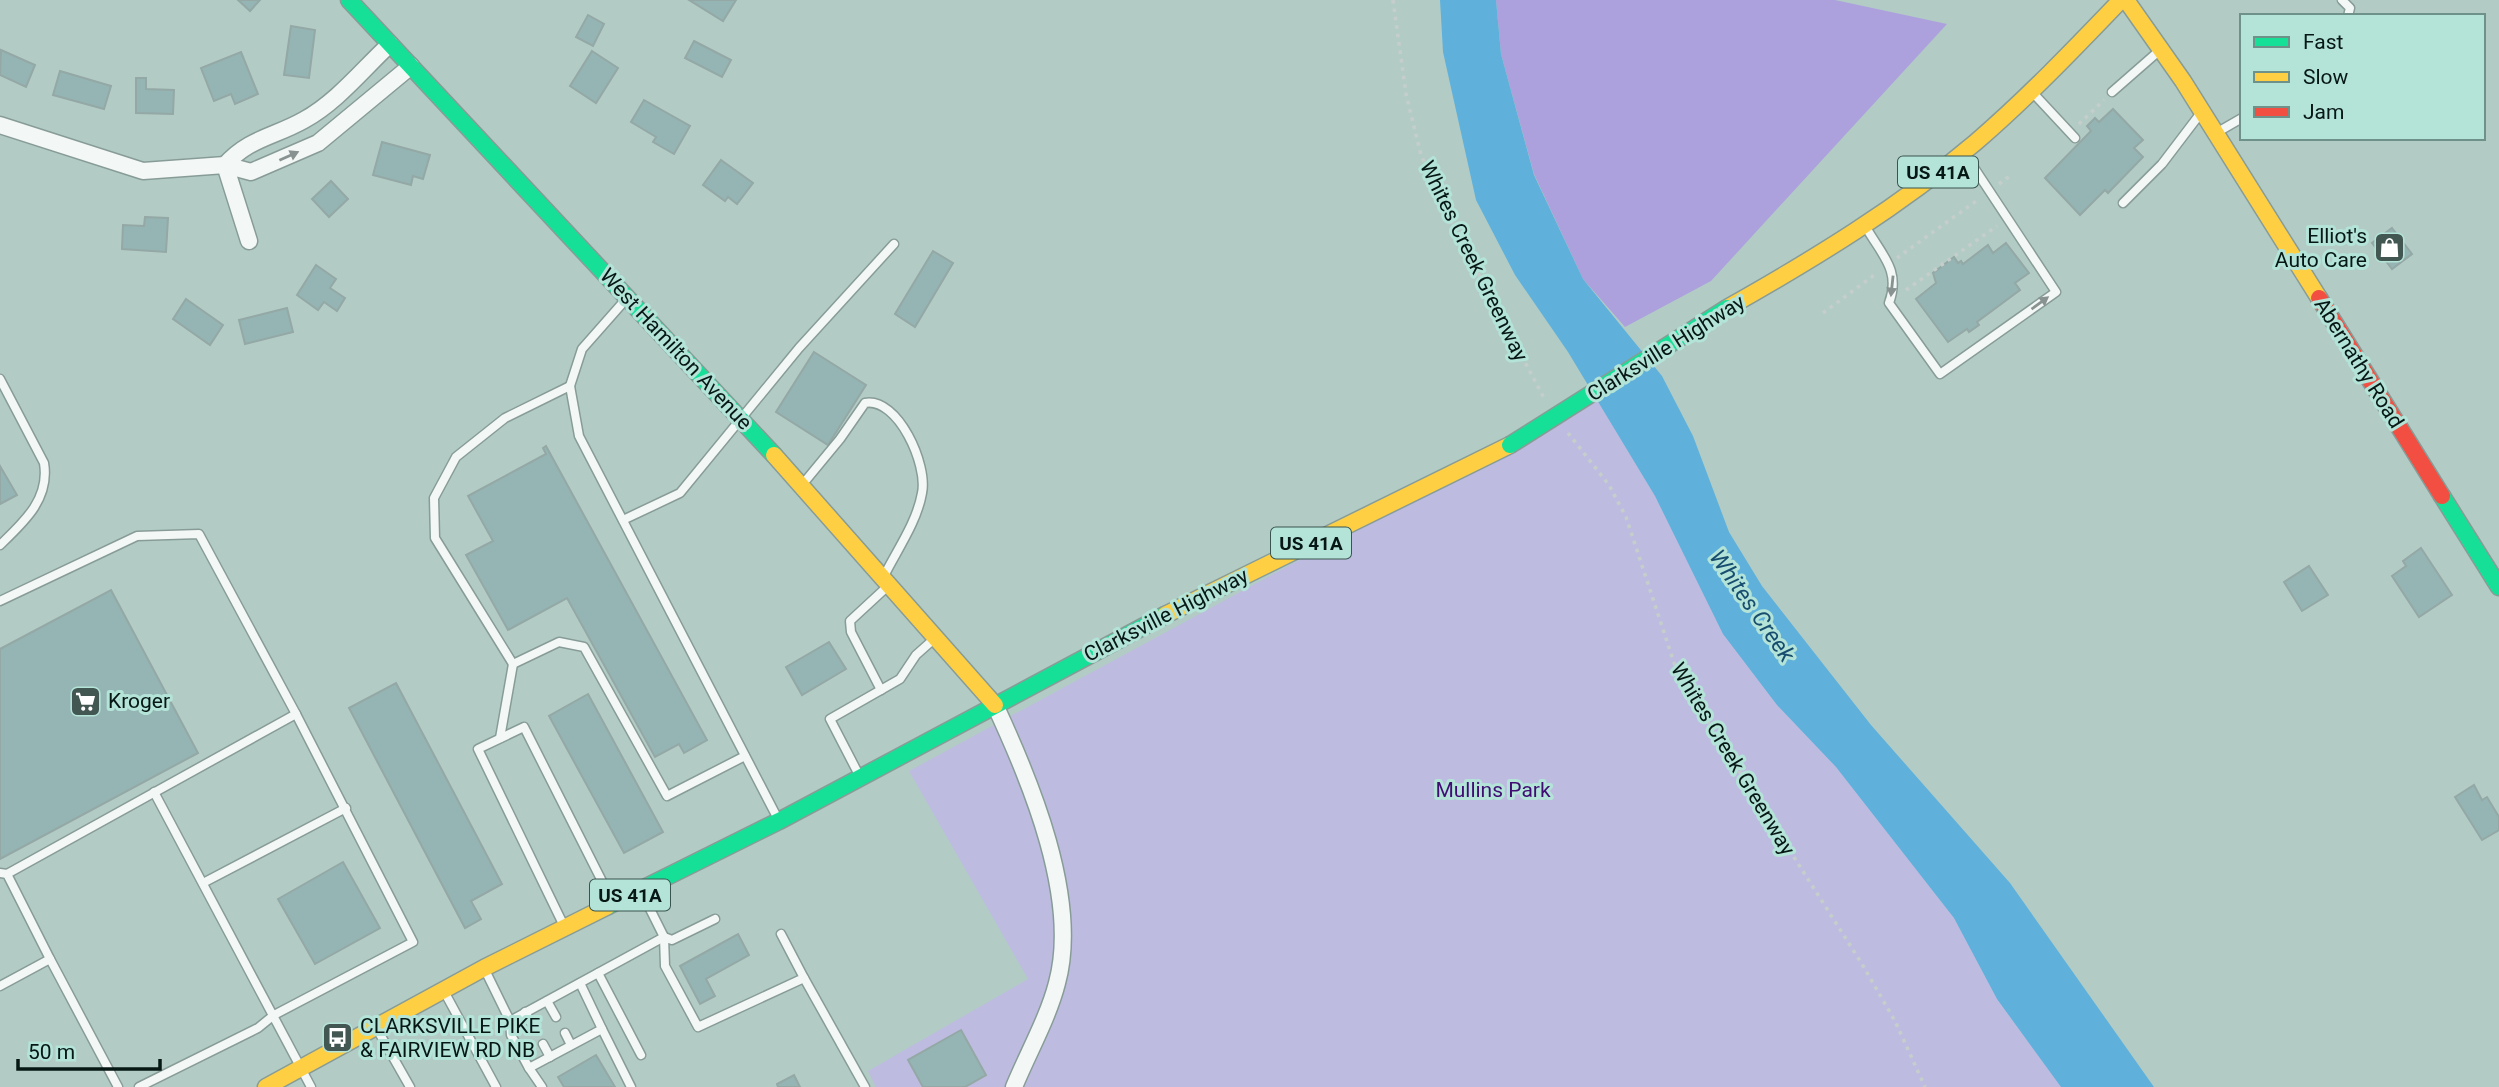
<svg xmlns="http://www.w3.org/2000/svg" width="2499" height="1087" viewBox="0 0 2499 1087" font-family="Roboto,sans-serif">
	<rect width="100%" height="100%" fill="#b2ccc5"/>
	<path fill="#bdbce0" d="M1608 393 2085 1087H876L868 1071 1028 979 909 771Z"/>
	<path fill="#aca1dd" d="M1496 0H1835L1947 24 1711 281 1625 327 1583 279 1534 174 1501 54Z"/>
	<path fill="#5fb1db" d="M1440 0H1496L1501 54 1534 175 1583 279 1662 376 1693 436 1729 532 1762 586 1871 725 2010 883 2154 1087H2061L1997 999 1954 918 1836 767 1777 705 1723 634 1655 496 1568 352 1515 275 1476 200 1443 52Z"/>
	<g fill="#94b5b3" stroke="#94a8a6" stroke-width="2">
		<path d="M238 0H260L250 11Z"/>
		<path d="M689 0H736L723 21Z"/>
		<path d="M588 15 604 24 593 46 576 37Z"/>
		<path d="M291 26 315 30 309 78 284 75Z"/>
		<path d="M694 41 731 60 722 77 685 58Z"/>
		<path d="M1 50 35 65 26 87 0 75Z"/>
		<path d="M592 51 618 68 596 103 570 86Z"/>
		<path d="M241 52 258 94 235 104 231 94 214 101 201 68Z"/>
		<path d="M60 71 111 86 104 109 53 95Z"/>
		<path d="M136 78H146V89L174 90 173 114 136 113Z"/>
		<path d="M644 100 690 126 674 154 653 142 656 137 631 122Z"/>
		<path d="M2113 109 2143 140 2134 148 2143 157 2108 193 2105 190 2080 215 2045 178 2091 131 2087 126 2095 118 2099 122Z"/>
		<path d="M382 142 430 155 423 179 413 176 411 185 373 175Z"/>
		<path d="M721 160 753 183 737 204 728 197 725 201 703 185Z"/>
		<path d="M331 181 348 199 329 217 312 199Z"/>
		<path d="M145 217 168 218 166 252 122 249 123 225 144 226Z"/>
		<path d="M2392 228 2412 254 2392 269 2372 243Z"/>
		<path d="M2006 243 2029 273 2015 283 2020 290 1977 322 1979 325 1969 332 1967 329 1948 342 1916 299 1936 283 1933 273 1954 257 1958 263 1961 261 1963 264 1988 245 1993 253Z"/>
		<path d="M933 251 953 263 915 327 895 314Z"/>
		<path d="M316 265 336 279 330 288 345 298 337 311 324 302 318 310 297 295Z"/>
		<path d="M186 299 223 325 210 345 173 319Z"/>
		<path d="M287 308 293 332 245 344 239 320Z"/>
		<path d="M814 352 866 385 828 445 776 412Z"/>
		<path d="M546 446 707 740 684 753 679 744 655 757 567 598 508 630 466 555 493 541 468 496 546 454 543 448Z"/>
		<path d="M0 466 17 495 0 504Z"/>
		<path d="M2421 548 2452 595 2419 617 2392 576 2406 566 2403 561Z"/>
		<path d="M2309 566 2328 595 2302 611 2284 582Z"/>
		<path d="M111 590 198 753 0 859V649Z"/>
		<path d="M829 642 846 669 802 695 786 667Z"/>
		<path d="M396 683 502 884 471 901 481 919 465 928 349 708Z"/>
		<path d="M588 694 663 832 624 853 549 716Z"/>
		<path d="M2474 785 2482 800 2487 797 2499 817V830L2482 840 2455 797Z"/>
		<path d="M343 862 380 928 315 964 278 899Z"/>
		<path d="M738 934 749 955 706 979 715 996 700 1004 680 966Z"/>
		<path d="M961 1030 986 1075 965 1087H923L908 1060Z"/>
		<path d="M596 1055 615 1087H564L558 1077Z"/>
		<path d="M794 1075 800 1087H778L777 1084Z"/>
	</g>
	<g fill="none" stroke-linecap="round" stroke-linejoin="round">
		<defs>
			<g id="lane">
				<path d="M2342 0 2350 8 2348 16"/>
				<path d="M2112 92 2160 50"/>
				<path d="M2034 94 2075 138"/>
				<path d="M2216 133 2242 118"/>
				<path d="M2123 203 2162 164 2200 114"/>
				<path d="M1867 229C1882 255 1901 271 1889 303L1940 374 2056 292 1965 154"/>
				<path d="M627 298 582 349 570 386 579 436 778 819"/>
				<path d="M0 379 44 463C50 499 24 522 0 545"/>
				<path d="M802 485 840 439 865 403C898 397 928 465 922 493 917 522 897 550 884 576"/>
				<path d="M623 520 680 493 799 348 894 244"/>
				<path d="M0 601 137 536 199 534 296 714"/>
				<path d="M513 664 435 538 434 498 456 457 505 418 570 386"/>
				<path d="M881 690 851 632 850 621 889 585"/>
				<path d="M500 738 513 664 559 642 584 647 667 796 745 756"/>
				<path d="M859 775 830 719 900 679 916 655 934 639"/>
				<path d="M154 792 311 1087"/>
				<path d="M0 873 7 874 50 959"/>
				<path d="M7 874 296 714 413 942 274 1015 258 1028 139 1087"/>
				<path d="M203 883 346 808"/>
				<path d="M715 919 672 940 664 937 665 966 698 1027 804 978 781 934"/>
				<path d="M564 926 478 749 524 727 612 901"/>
				<path d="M485 970 510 1021 664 937 642 893"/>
				<path d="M598 973 641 1055"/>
				<path d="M804 978 865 1087"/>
				<path d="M0 986 50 959 118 1087"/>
				<path d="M445 993 496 1087"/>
				<path d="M547 1001 556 1017"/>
				<path d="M525 1012 534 1028"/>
				<path d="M510 1021 511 1035 529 1068 602 1029 580 983"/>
				<path d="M377 1029 410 1087"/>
				<path d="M602 1029 631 1087"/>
				<path d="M565 1033 571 1045"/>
				<path d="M543 1044 550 1057"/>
				<path d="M529 1068 542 1087"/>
			</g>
			<g id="street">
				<path d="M0 125 143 171 225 165 251 172 318 143 411 66"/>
				<path d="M225 165C249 138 274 137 304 120 337 102 363 69 390 44"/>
				<path d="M225 165 249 241"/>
				<path d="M995 705C1030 780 1080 899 1057 983 1048 1018 1028 1053 1014 1087"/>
			</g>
			<g id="fast">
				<path d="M349 0 774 455"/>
				<path d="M2442 496 2499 587"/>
				<path d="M608 906 779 821 1165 615"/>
			</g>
			<g id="slow">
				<path d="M2126 0 2183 81 2319 298"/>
				<path d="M1727 308C1814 259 1899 207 1976 142 2027 98 2074 49 2121 0"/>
				<path d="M774 455 995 705"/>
				<path d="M1165 615 1510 445"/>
				<path d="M266 1087 484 968 608 906"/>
			</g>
			<path id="jam" d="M2319 298 2442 496"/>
		</defs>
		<use href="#lane" stroke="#889c97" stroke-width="11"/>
		<use href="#street" stroke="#889c97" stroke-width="19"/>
		<use href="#fast" stroke="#889c97" stroke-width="19"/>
		<use href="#slow" stroke="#889c97" stroke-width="19"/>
		<use href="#jam" stroke="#889c97" stroke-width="19"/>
		<g stroke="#c6cecc" stroke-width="3.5" stroke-dasharray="3.5 5" stroke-linecap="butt">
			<path d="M1393 0 1406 94 1421 155 1454 228 1544 398"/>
			<path d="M2079 124 2104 100"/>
			<path d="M1999 184 2011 175"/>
			<path d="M1897 258 1979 199"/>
			<path d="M1906 290 1997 226"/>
			<path d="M1823 313 1877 273"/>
			<path d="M1568 433 1609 485 1626 517 1678 675 1862 964 1895 1021 1925 1087"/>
		</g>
		<use href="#lane" stroke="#f3f7f6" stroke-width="8"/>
		<use href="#street" stroke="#f3f7f6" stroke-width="16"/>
		<use href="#fast" stroke="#16e098" stroke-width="16"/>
		<use href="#slow" stroke="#ffcf43" stroke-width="16"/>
		<use href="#jam" stroke="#f24e42" stroke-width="16"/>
		<defs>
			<path id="fast-bridge" d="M1510 445 1727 308"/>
		</defs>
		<use href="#fast-bridge" stroke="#889c97" stroke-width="19" stroke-linecap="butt"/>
		<use href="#fast-bridge" stroke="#16e098" stroke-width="16"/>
	</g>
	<defs><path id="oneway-solid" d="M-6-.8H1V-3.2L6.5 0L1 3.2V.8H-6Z" transform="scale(1.75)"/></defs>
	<g fill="#889290">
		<use href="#oneway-solid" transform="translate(289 156) rotate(-24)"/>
		<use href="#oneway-solid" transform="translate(1892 286) rotate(96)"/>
		<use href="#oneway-solid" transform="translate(2040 303) rotate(-36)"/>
	</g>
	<defs>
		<symbol id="shop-square" viewBox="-11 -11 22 22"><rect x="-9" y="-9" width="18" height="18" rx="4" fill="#425652" stroke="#b4e3d8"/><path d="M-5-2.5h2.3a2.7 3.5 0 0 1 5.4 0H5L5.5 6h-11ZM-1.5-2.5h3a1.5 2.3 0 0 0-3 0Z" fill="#fff"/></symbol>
		<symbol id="supermarket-square" viewBox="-11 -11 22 22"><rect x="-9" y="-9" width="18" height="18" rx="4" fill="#425652" stroke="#b4e3d8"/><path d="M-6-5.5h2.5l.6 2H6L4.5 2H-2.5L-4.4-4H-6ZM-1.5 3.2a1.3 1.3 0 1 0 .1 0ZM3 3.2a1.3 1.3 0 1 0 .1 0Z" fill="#fff"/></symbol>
		<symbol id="bus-square" viewBox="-11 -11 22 22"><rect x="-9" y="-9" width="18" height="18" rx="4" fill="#425652" stroke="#b4e3d8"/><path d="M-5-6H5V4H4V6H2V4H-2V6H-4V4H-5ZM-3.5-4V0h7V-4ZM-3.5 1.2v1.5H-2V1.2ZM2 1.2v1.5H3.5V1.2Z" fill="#fff"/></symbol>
	</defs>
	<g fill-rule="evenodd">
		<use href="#shop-square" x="2372" y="230" width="35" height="35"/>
		<use href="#supermarket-square" x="68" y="684" width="35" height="35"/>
		<use href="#bus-square" x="320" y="1020" width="35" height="35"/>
	</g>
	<g text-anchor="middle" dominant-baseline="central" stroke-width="6" stroke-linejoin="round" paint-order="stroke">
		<g fill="#b4e3d8" stroke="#3a544f" stroke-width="2">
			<rect x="1898" y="156.5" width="80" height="31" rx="5"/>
			<rect x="1271" y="527.5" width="80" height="31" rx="5"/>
			<rect x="590" y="879.5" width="80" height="31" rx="5"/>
		</g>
		<g font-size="19" font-weight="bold" fill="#061714">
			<text x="1938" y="172">US 41A</text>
			<text x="1311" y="543">US 41A</text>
			<text x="630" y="895">US 41A</text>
		</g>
		<g font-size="21" fill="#061714" stroke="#b4e3d8" text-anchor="start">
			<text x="2367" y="236" text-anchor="end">Elliot's<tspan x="2367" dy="24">Auto Care</tspan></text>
			<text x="108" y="701">Kroger</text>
			<text x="360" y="1026">CLARKSVILLE PIKE<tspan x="360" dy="24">&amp; FAIRVIEW RD NB</tspan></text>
		</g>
		<g font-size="21" fill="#061714" stroke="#b4e3d8">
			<text transform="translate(1474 261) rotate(64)">Whites Creek Greenway</text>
			<text transform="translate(1666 348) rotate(-32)">Clarksville Highway</text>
			<text transform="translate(676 349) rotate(47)">West Hamilton Avenue</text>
			<text transform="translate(2359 363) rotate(58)">Abernathy Road</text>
			<text transform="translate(1166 615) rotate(-27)">Clarksville Highway</text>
			<text transform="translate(1733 759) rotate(59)">Whites Creek Greenway</text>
		</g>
		<g font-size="21" fill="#410d75" stroke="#b4e3d8">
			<text x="1493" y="790">Mullins Park</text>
		</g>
		<g font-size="23" font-style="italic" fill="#174e6f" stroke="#b4e3d8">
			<text transform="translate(1752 606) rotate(55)">Whites Creek</text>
		</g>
	</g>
	<rect x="2240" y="14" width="245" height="126" fill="#b4e3d8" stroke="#6e918a" stroke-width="2"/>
	<rect x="2254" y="37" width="35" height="10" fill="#16e098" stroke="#6e918a" stroke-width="2"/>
	<text x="2303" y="49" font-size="21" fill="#061714">Fast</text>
	<rect x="2254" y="72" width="35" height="10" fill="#ffcf43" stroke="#6e918a" stroke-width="2"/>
	<text x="2303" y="84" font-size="21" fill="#061714">Slow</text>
	<rect x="2254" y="107" width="35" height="10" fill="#f24e42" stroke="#6e918a" stroke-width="2"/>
	<text x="2303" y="119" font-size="21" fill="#061714">Jam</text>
	<path d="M18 1059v10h142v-10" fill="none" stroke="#061714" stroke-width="3.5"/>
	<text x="28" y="1059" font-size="21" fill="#061714" stroke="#b4e3d8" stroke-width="5" paint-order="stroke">50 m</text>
</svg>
